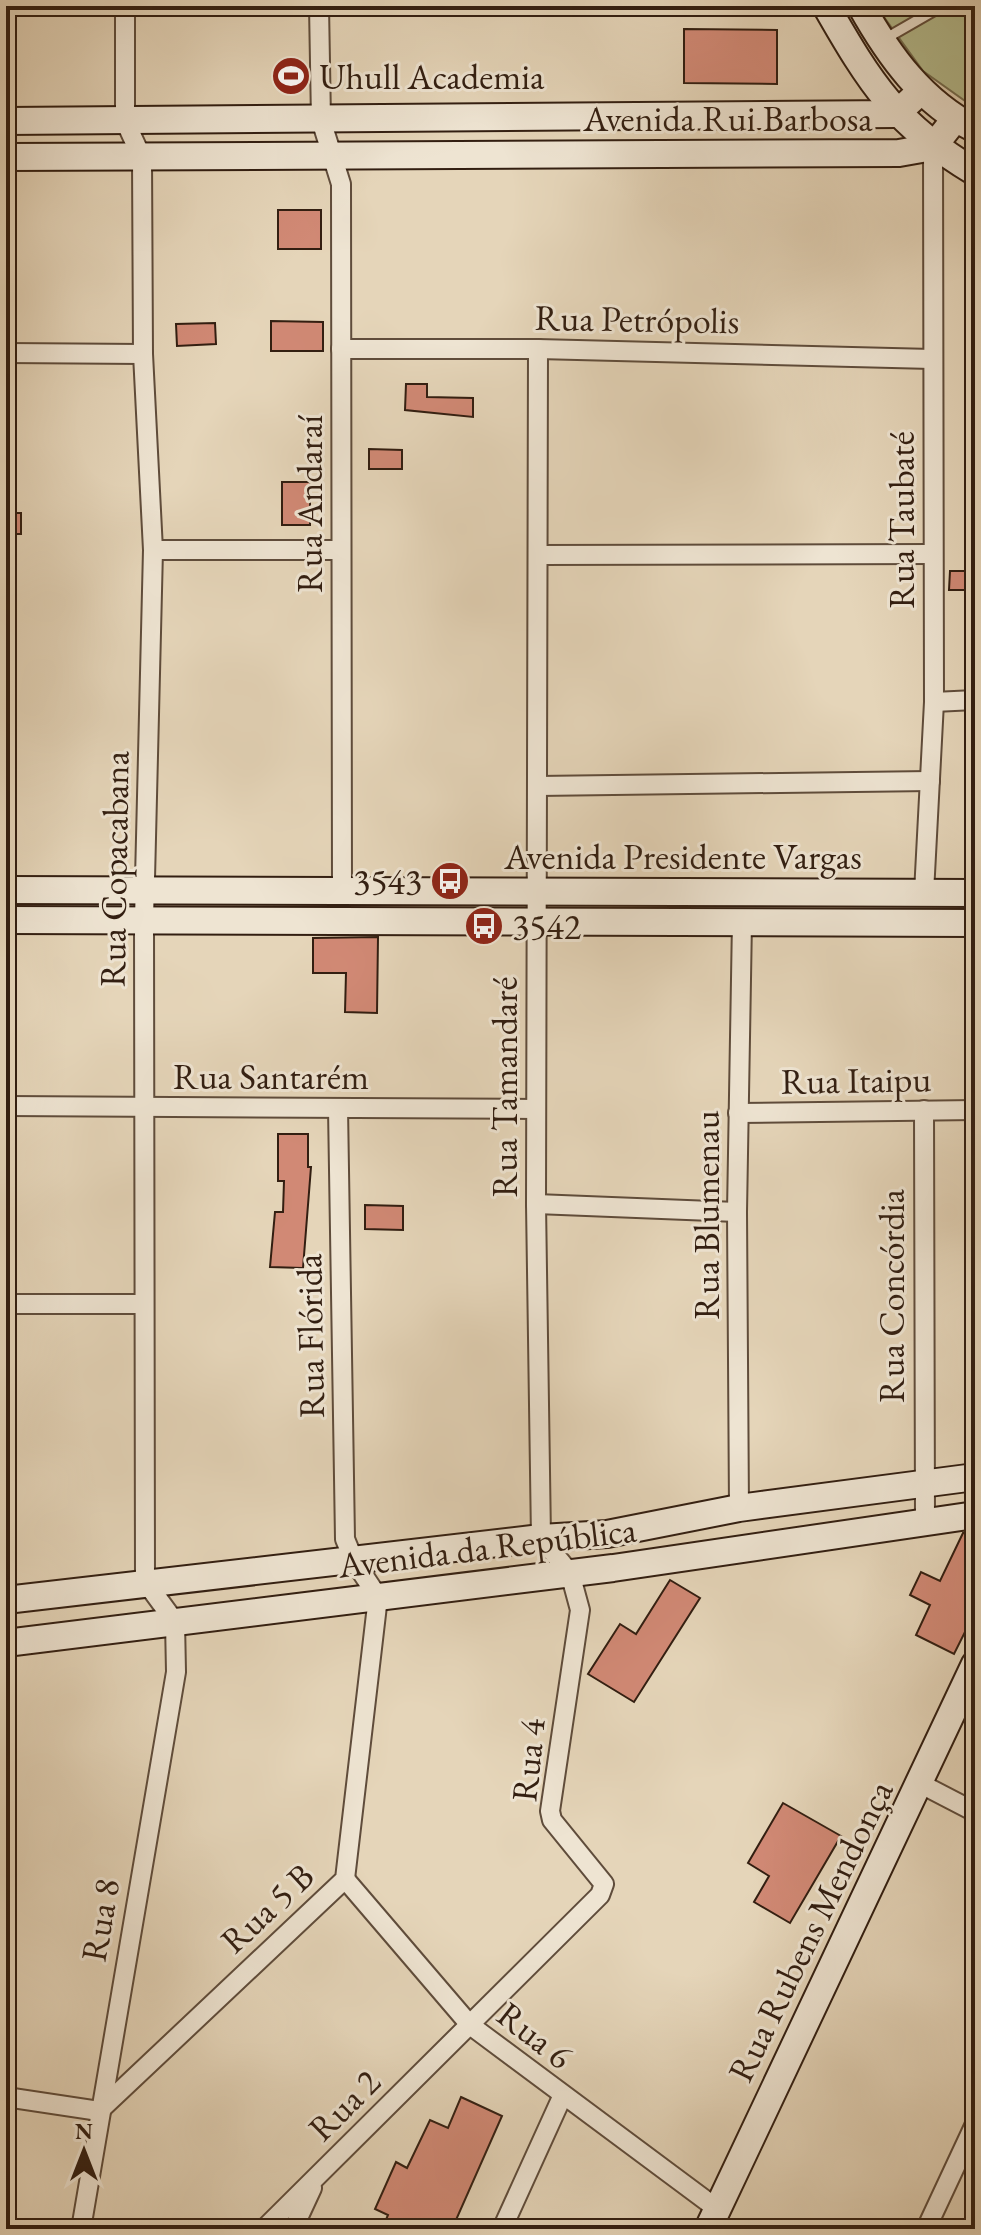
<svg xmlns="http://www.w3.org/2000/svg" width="981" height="2235" viewBox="0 0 981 2235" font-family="'EB Garamond',serif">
	<rect width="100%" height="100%" fill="#e5d5b9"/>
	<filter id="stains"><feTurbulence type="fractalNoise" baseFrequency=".0025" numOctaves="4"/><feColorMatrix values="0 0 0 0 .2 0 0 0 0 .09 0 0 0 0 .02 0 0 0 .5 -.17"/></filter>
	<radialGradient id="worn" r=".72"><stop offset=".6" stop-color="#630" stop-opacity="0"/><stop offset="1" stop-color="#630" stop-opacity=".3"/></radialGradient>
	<path fill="#b5bd8f" stroke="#746e50" stroke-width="2" d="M876 6H975V108L923 71Z"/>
	<g fill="#d18975" stroke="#321e11" stroke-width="2">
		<path d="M684 29 777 30V84L684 83Z"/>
		<rect x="278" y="210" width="43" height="39"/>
		<path d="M271 321 323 322V351H271Z"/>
		<path d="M215 323 216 344 177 346 176 324Z"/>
		<path d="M406 384H427V397L473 398V417L405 410Z"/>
		<path d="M369 449 402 450V469H369Z"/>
		<rect x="282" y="482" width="28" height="43"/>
		<rect x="6" y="513" width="15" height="21"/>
		<path d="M950 571H975V590H949Z"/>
		<path d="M378 937 377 1013 345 1012 346 973H313V938Z"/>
		<path d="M278 1134H308V1167H311L303 1268 270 1267 275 1212H283L284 1181H278Z"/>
		<path d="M365 1205 403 1206V1230L365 1229Z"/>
		<path d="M975 1531V1612L954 1654 916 1635 930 1605 910 1595 921 1572 940 1581 963 1533Z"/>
		<path d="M670 1580 700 1598 634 1702 588 1674 620 1624 636 1634Z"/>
		<path d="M783 1803 841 1836 790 1923 754 1902 769 1876 748 1863Z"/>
		<path d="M461 2097 502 2116 452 2229H382L388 2215 375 2209 396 2162 407 2168 430 2120 448 2128Z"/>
	</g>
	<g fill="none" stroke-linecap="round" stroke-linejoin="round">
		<defs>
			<path id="lane" d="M883 40 942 6"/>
			<g id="street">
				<path d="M319 6 321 120 341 184 342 891"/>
				<path d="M341 349H538L932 359"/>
				<path d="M6 353 143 354"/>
				<path d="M153 550H341"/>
				<path d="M538 555 933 554"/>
				<path d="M934 702 975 700"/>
				<path d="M538 786 930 781"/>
				<path d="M924 893 934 702 933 147"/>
				<path d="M6 1106 536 1109"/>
				<path d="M924 1110 925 1522"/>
				<path d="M738 1113 975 1110"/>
				<path d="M536 1204 737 1212"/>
				<path d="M6 1304H144"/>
				<path d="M739 1508 737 1212 742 921"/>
				<path d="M921 1784 975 1812"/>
				<path d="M345 1879 470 2025 716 2208"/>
				<path d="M6 2097 99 2111 345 1879 378 1597 354 1561 345 1539 338 1108"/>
				<path d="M81 2229 176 1672 175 1622 145 1581 144 920 153 550 143 354 142 158 125 121V6"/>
				<path d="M264 2229 600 1895 604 1884 552 1820 550 1811 580 1610 570 1573 541 1538 536 1204 538 349"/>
				<path d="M293 2229 312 2188"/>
				<path d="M502 2229 562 2097"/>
				<path d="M926 2229 975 2124"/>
			</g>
			<g id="secondary">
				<path d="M826 6C870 83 897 126 975 172"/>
				<path d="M861 6C889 56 922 102 975 129"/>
				<path d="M6 121 896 114 921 91"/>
				<path d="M6 157 899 153 933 147 955 119"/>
				<path d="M6 890 975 893"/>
				<path d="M6 920 975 923"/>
				<path d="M6 1600 541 1538 607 1534 739 1508 975 1477"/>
				<path d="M6 1643 613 1568 975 1515"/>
				<path d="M708 2229 975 1664"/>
			</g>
		</defs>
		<use href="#lane" stroke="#5f4c3b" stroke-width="13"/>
		<use href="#street" stroke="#5f4c3b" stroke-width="22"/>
		<use href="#secondary" stroke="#321e11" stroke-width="30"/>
		<use href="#lane" stroke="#eee4d2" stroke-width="9"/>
		<use href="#street" stroke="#eee4d2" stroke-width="18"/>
		<use href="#secondary" stroke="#eee4d2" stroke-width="26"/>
	</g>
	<defs>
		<symbol id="stadium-disc" viewBox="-11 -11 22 22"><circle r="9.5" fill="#8f2418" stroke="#eee4d2"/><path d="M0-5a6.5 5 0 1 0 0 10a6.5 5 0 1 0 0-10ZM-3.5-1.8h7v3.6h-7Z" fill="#fff"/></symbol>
		<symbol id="bus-disc" viewBox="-11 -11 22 22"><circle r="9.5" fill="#8f2418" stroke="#eee4d2"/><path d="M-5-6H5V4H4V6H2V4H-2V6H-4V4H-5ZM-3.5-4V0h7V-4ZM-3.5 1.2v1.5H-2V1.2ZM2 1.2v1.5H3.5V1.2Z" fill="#fff"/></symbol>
	</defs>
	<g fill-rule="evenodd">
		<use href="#stadium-disc" x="269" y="54" width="44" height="44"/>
		<use href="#bus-disc" x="428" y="859" width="44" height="44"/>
		<use href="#bus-disc" x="462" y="904" width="44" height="44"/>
	</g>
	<g text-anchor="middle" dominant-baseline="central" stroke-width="6" stroke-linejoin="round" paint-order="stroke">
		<g font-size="36" fill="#321e11" stroke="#eee4d2" text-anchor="start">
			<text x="319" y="76">Uhull Academia</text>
			<text x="422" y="881" text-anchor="end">3543</text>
			<text x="512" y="926">3542</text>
		</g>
		<g font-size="36" fill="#321e11" stroke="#eee4d2">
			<text x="728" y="118">Avenida Rui Barbosa</text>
			<text transform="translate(637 319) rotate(1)">Rua Petrópolis</text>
			<text transform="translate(309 504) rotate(-90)">Rua Andaraí</text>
			<text transform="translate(901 520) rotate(-90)">Rua Taubaté</text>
			<text x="683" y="856">Avenida Presidente Vargas</text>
			<text transform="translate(114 869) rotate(-89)">Rua Copacabana</text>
			<text x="271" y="1076">Rua Santarém</text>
			<text transform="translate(856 1080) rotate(-1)">Rua Itaipu</text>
			<text transform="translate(504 1087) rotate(-90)">Rua Tamandaré</text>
			<text transform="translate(706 1215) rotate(-90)">Rua Blumenau</text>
			<text transform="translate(891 1296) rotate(-90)">Rua Concórdia</text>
			<text transform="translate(310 1336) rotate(-91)">Rua Flórida</text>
			<text transform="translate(487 1547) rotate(-7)">Avenida da República</text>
			<text transform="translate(528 1760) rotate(-84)">Rua 4</text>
			<text transform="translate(267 1908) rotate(-43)">Rua 5 B</text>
			<text transform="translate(100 1920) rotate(-80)">Rua 8</text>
			<text transform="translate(810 1931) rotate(-64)">Rua Rubens Mendonça</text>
			<text transform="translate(535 2035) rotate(38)">Rua 6</text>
			<text transform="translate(344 2105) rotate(-45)">Rua 2</text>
		</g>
	</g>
	<rect width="981" height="2235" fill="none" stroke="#e5d5b9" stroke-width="32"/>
	<rect x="8" y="8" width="965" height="2219" fill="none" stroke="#321e11" stroke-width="4"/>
	<rect x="16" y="16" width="949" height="2203" fill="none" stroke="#321e11" stroke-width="2"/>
	<g transform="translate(84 2151)" stroke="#eee4d2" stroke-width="6" paint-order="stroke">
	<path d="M0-6L14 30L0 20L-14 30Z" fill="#321e11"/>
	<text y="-12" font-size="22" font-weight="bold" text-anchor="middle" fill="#321e11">N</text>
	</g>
	<rect width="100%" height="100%" filter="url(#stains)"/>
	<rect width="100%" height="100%" fill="url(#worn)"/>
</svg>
